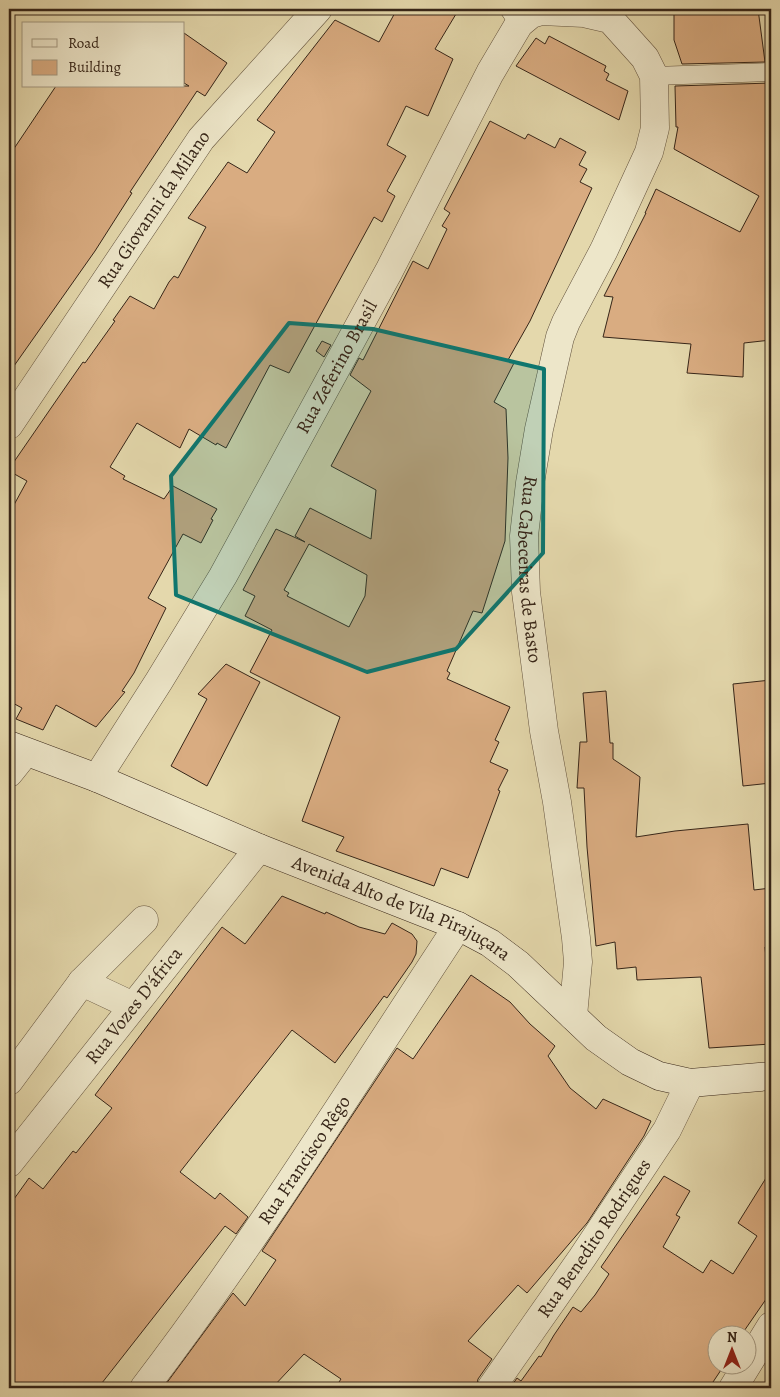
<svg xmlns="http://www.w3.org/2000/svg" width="780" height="1397" viewBox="0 0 780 1397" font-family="Alegreya,serif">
	<rect width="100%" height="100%" fill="#e4d8ac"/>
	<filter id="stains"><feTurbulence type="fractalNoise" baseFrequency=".004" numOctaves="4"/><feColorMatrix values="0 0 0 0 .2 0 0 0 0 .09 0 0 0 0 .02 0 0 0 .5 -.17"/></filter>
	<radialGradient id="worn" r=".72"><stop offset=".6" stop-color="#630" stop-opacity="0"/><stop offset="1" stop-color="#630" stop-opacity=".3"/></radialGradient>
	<g fill="#d9ac81" stroke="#362518" fill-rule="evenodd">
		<path d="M397 9H459L435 49 453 59 428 116 406 106 387 145 406 156 387 191 395 196 382 222 374 217 289 373 270 365 226 448 217 443 216 445 189 429 180 448 137 423 110 467 125 476 123 479 164 499 173 486 217 509 211 519 213 520 201 543 183 534 148 598 166 608 134 673 122 691 125 692 96 727 56 705 43 730 16 719 22 708 9 701V514L27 481 9 471V469L60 395 83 362 85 363 115 321 113 320 130 296 154 309 169 282 174 276 178 278 206 227 188 218 228 162 247 173 275 132 257 120 335 20 379 42Z"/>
		<path d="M674 9H758L765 62 682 64 674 40Z"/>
		<path d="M184 33 227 63 205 96 197 91 130 192 132 193 95 251 9 373V156L56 86H189L184 83Z"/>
		<path d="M549 36 606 66 604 71 609 74 606 80 628 91 619 120 516 66 536 38 545 44Z"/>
		<path d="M771 83V340L744 343 743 377 687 373 691 344 603 337 613 297 604 296 646 213H645L656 189 740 232 759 196 674 149 678 127H676L675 86Z"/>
		<path d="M490 121 525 139 528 134 555 148 560 138 586 152 579 165 587 169 580 182 592 188 530 321 508 360 514 363 494 402 506 409 508 458 505 541 482 613 473 611 447 671 450 673 447 679 510 707 495 740 499 742 490 762 508 770 498 790 500 791 468 878 441 868 434 886 336 851 344 837 302 821 340 717 250 672 272 630 245 616 255 596 243 590 276 529 305 542 295 536 310 508 371 539 376 490 331 466 371 391 350 375 359 358 363 360 413 261 428 269 447 229 442 226 450 213 444 209ZM309 544 367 575 365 596 349 627 287 596 289 593 284 590Z"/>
		<path d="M322 341 331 345 324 357 316 351Z"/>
		<path d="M226 664 260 682 207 786 171 766 207 699 198 694Z"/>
		<path d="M771 680V783L743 786 733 684Z"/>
		<path d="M606 691 610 743H613V759L640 777 636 837 675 831 748 824 754 890 771 888V946L765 947 771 1016V1044L709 1048 701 977 637 980 636 967 617 969 615 942 596 946 587 847 584 788H577L580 742H587L583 693Z"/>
		<path d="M282 896 325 914 326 912 359 927 385 934 392 923 412 934 417 941 416 954 412 962 387 998 384 996 335 1063 292 1030 180 1172 215 1199 220 1193 248 1217 236 1234 225 1226 98 1388H9V1206L29 1178 43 1189 73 1151 76 1153 112 1108 95 1095 222 927 245 944Z"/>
		<path d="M471 975 510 1002 530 1024 555 1046 548 1056 570 1088 596 1109 603 1099 651 1121 644 1136 587 1223 527 1293 518 1285 468 1341 492 1359 478 1379 476 1388H335L341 1379 304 1354 272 1388H163L233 1293 245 1306 276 1260 262 1251 397 1048 413 1059Z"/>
		<path d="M771 1170V1292L742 1334H718V1364H725L709 1388H510L517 1378 521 1381 539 1356 541 1357 554 1335 573 1307 581 1312 595 1295 609 1274 601 1267 664 1176 690 1191 676 1215 680 1217 663 1247 703 1273 711 1260 733 1274 757 1236 738 1223Z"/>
	</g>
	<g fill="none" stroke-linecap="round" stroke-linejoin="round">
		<defs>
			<g id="lane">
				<path d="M509 9 519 24"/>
				<path d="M654 76 771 72"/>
			</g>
			<g id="street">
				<path id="s1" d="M9 425 201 139 318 9"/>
				<path d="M9 773 25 753"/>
				<path id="s2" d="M97 778 159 681 223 576 389 271 490 73 519 24 531 14 541 11 584 13 610 19 645 58 654 76 655 128 649 152 604 250 566 322 560 337 539 429 530 483 524 536 526 592 544 731 557 802 576 938 578 962 573 1016"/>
				<path d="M82 982 133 1006"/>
				<path d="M9 1081 82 982 144 920"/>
				<path id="s3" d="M9 1163 259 848"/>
				<path id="s4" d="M144 1388C257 1240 355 1082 458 926"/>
				<path id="s5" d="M491 1388 582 1258 667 1130 690 1083"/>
				<path d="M733 1388 771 1326"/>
			</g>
			<g id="secondary">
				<path id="s6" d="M9 745 97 778 259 848 458 926 490 943 518 964 596 1038 630 1062 659 1076 690 1083 771 1076"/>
			</g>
		</defs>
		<use href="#lane" stroke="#62523d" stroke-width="19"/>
		<use href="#street" stroke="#62523d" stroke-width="29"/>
		<use href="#secondary" stroke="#362518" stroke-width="29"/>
		<use href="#lane" stroke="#ede6c9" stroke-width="18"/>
		<use href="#street" stroke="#ede6c9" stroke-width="28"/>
		<use href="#secondary" stroke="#ede6c9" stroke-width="28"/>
	</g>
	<path fill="#0f766e" fill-opacity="0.2" stroke="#0f766e" stroke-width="4" stroke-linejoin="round" d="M289 323 373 329 544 369 543 553 456 649 367 672 176 595 171 476Z"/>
	<g text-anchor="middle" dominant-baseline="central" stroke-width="4" stroke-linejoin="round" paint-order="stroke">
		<g font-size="19" fill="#362518" stroke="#ede6c9">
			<text stroke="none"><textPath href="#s1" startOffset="260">Rua Giovanni da Milano</textPath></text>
			<text stroke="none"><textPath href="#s2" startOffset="476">Rua Zeferino Brasil</textPath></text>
			<text stroke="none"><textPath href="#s2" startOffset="1551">Rua Cabeceiras de Basto</textPath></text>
			<text stroke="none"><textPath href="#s6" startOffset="425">Avenida Alto de Vila Pirajuçara</textPath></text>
			<text stroke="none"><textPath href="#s3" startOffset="201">Rua Vozes D'áfrica</textPath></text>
			<text stroke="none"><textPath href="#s4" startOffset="279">Rua Francisco Rêgo</textPath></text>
			<text stroke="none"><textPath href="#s5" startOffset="182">Rua Benedito Rodrigues</textPath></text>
		</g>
	</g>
	<rect width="780" height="1397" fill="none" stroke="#e4d8ac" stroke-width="30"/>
	<rect x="10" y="10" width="760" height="1377" fill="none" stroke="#362518" stroke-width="2.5"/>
	<rect x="15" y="15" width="750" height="1367" fill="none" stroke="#362518"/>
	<rect x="22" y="22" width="162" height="65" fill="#ede6c9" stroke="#a49982"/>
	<rect x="32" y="39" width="25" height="8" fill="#ede6c9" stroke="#a49982"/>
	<text x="68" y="48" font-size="15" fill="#362518">Road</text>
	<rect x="32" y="60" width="25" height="15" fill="#d9ac81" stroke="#a49982"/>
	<text x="68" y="72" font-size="15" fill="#362518">Building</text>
	<g transform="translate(732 1350)"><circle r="24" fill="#ede6c9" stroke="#a49982"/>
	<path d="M0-4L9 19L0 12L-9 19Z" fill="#8f2418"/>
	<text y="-8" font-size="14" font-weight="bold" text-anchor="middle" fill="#362518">N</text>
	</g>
	<rect width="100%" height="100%" filter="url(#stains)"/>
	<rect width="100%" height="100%" fill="url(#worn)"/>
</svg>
